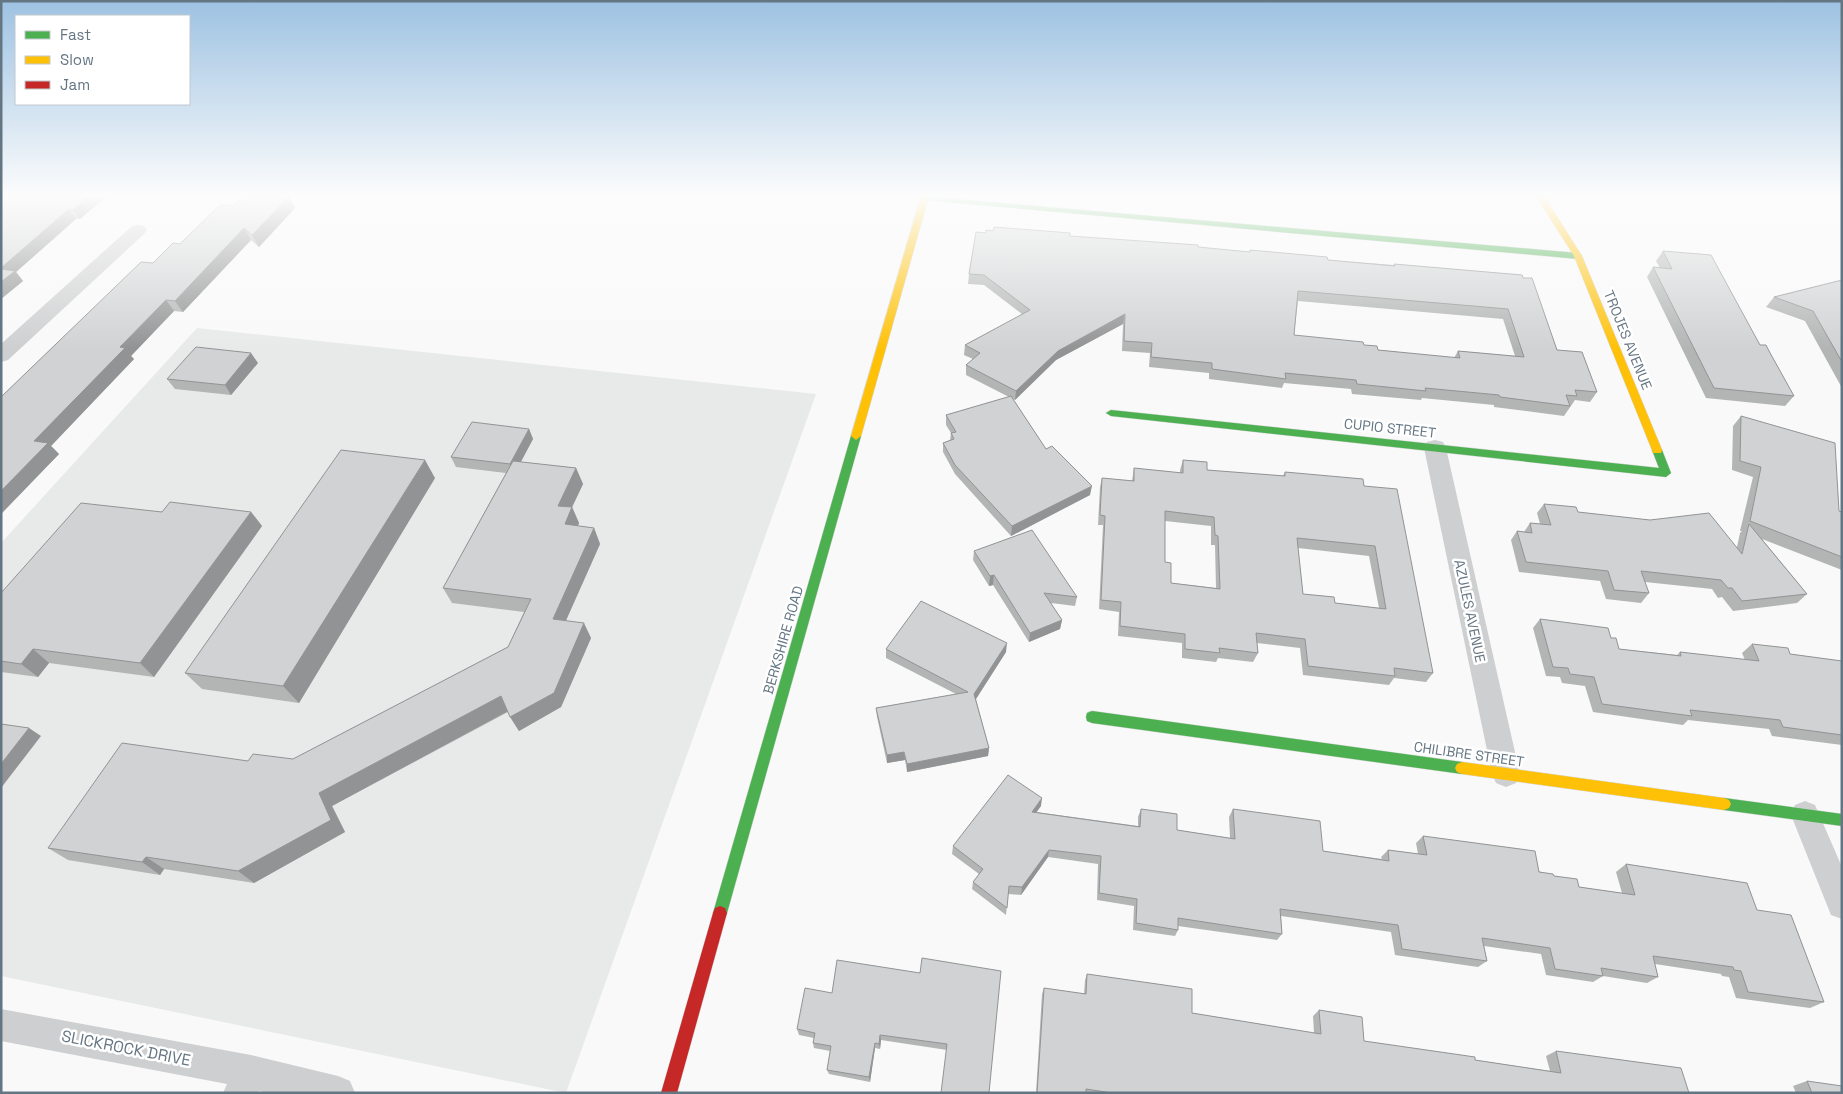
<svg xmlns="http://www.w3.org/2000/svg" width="1843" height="1094" viewBox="0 0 1843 1094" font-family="'Space Grotesk',sans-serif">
	<rect width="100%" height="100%" fill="#f9f9f9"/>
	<path fill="#e8e9e9" d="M197 328 816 394 566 1093 1 976V543Z"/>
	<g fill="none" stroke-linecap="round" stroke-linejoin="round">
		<defs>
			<g id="fast">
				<path d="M922 196 1578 253 1582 256 1578 259 925 200H922Z"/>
				<path d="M1111 410 1659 468 1652 450 1657 446 1662 450 1671 473 1666 477 1111 416 1106 413Z"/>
				<path d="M856 432 861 436 727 913 725 918 720 920 715 918 713 913 851 436Z"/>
				<path d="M1092 711 1462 762 1467 764 1469 768 1467 772 1462 774 1092 723 1087 721 1086 717 1087 713Z"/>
				<path d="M1724 798 1842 814V826L1724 810 1719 808 1717 804 1719 800Z"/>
			</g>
			<g id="slow">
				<path d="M921 196H929L861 436 856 440 851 436Z"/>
				<path d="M1536 196H1544L1582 256 1662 450 1661 453H1653L1652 450 1574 256Z"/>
				<path d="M1462 762 1724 798 1729 800 1731 804 1729 808 1724 810 1462 774 1457 772 1455 768 1457 764Z"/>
			</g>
			<path id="jam" d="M720 906 725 908 727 913 677 1093H661L713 913 715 908Z"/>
		</defs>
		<use href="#fast" stroke="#d5d6d7" stroke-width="1"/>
		<use href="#slow" stroke="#d5d6d7" stroke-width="1"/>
		<use href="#jam" stroke="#d5d6d7" stroke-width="1"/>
		<g fill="#cecfd0" fill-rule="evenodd">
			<path d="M138 225 144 226 147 230 144 234 8 360 1 362V344L132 226Z"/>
			<path d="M1435 440 1443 442 1446 448 1520 774 1516 783 1506 787 1496 783 1492 774 1424 448 1427 442Z"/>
			<path d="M1805 801 1815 805 1842 867V919L1831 915 1791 815 1795 805Z"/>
			<path d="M1 1009 251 1055 338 1076 350 1081 355 1093H267L259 1091 258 1093H223L227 1084 1 1041Z"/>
		</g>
		<use href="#fast" fill="#4caf50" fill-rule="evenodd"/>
		<use href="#slow" fill="#ffc107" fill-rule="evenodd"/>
		<use href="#jam" fill="#c62828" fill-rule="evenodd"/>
	</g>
	<g fill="#b3b5b5" fill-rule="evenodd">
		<path d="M1 196H107L80 219H76L16 272 23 281 1 299Z"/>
		<path d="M289 197 295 208 259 247 251 240 183 312 174 311 131 356 134 359 51 446 59 454 1 514 153 263 234 206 246 201Z"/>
		<path d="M986 233 1070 236 1249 252 1250 250 1328 260 1394 265V264L1522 275 1557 350 1597 392 1590 402 1575 400 1564 416 1494 407V405L1422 398 1421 400 1352 394 1351 389 1284 383 1282 388 1209 379V373L1149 367 1150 353 1122 351 1123 324 1056 360 1015 400 1013 399 1046 449 1090 495 1011 536 955 474 943 452V443L950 440 951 433 946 425V415L1009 397 966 375V365L973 359 964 355 965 345 1022 314 984 285 968 284 969 274ZM1298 301 1503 319 1515 356 1458 351 1454 358 1378 350 1364 345 1294 335Z"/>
		<path d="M1663 251 1760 345 1794 396 1785 406 1706 398 1647 277 1653 267 1660 268 1656 261Z"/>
		<path d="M1842 280V388L1805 321 1766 307 1774 297Z"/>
		<path d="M258 363 231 395 175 389 167 379Z"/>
		<path d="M1741 416 1839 511 1842 512V570L1762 539 1807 594 1797 603 1733 611 1722 597 1718 598 1712 589 1645 582 1649 593 1641 603 1606 599 1600 581 1519 572 1511 540 1517 531 1524 532 1530 523 1540 524 1537 513 1544 504 1578 512 1737 547 1740 533 1742 531H1740L1753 477 1732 470 1733 426Z"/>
		<path d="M529 429 533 439 521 462 576 468 583 484 572 507 579 523 578 526 594 528 600 544 566 620 591 638 561 707 519 731 508 712 332 806 345 832 254 883 164 869 160 875 68 860 48 848 248 761 293 759 508 647 524 612 452 603 443 588 506 473 456 467 451 457Z"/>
		<path d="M1183 460 1207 470 1283 476 1285 472 1364 486 1433 673 1426 682 1394 678 1389 685 1303 675 1300 648 1257 643 1258 653 1253 662 1218 658 1216 662 1182 658V643L1118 636 1119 612 1099 609 1103 525H1098L1100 487 1102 478 1132 481 1134 468 1180 473V470ZM1165 521 1211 526V545H1215L1216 588 1171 583 1165 562ZM1298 548 1369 556 1379 608 1335 603 1303 594Z"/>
		<path d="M435 478 299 703 202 689 185 673Z"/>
		<path d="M162 512H251L262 526 154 677 49 663 38 677 1 672V593Z"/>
		<path d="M974 551 1077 597 1075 606 1051 603 1062 620 1060 629 1029 642 993 585 989 586 973 560Z"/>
		<path d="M1540 619 1611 638 1619 649 1677 655 1680 652 1745 660 1742 653 1752 644 1790 654 1842 661V745L1772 736 1769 729 1688 720 1683 725 1593 712 1585 686 1562 683 1560 677 1546 676 1533 628Z"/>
		<path d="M886 649 1006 652 976 699 989 748 988 756 907 772 905 760 887 763 877 717 876 708 956 694 886 658Z"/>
		<path d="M1041 806 1036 812 1138 826V817L1141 809 1177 830 1230 838 1229 817 1233 809 1323 851 1382 859 1381 857 1388 850 1418 854 1416 843 1423 836 1554 876 1579 887 1622 893 1616 872 1626 864 1757 910 1824 1002 1810 1008 1736 998 1729 977 1722 976 1721 974 1655 964 1658 977 1647 983 1603 976 1593 982 1546 975 1541 954 1484 946 1487 961 1478 967 1395 955 1391 932 1281 916 1282 934 1277 940 1178 926V930L1175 936 1133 930 1134 906 1097 900 1098 864 1048 857 1021 895 1008 894 1006 915 972 889 973 882 979 874 952 854 953 846Z"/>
		<path d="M1001 971 947 1050 881 1040 880 1049 875 1048 870 1082 829 1074 827 1070 830 1051 814 1048 813 1043 814 1038 799 1035 797 1029 832 993 920 973Z"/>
		<path d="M1087 974 1192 1013 1314 1033 1313 1016 1319 1010 1364 1041 1475 1060 1550 1071 1546 1056 1556 1051 1689 1093H1036L1042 994 1044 988 1084 994 1085 980Z"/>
		<path d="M1807 1081 1842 1093H1796L1793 1086Z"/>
	</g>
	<g fill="#929394">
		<path d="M89 196H107L80 219 73 210Z"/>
		<path d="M289 197 295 208 259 247 252 235Z"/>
		<path d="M69 209 76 219 16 272 23 281 1 299V268Z"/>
		<path d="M244 228 251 240 183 312 175 301Z"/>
		<path d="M166 300 174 311 131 356 134 359 51 446 59 454 1 514V491L34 441 120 347Z"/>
		<path d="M1125 314 1123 324 1056 360 1015 400 1016 391 1058 351Z"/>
		<path d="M251 353 258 363 231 395 225 385Z"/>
		<path d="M529 429 533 439 514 474 510 464Z"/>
		<path d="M425 460 435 478 299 703 283 686Z"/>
		<path d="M576 468 583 484 565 522 558 506Z"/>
		<path d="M1092 486 1090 495 1011 536 1012 526Z"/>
		<path d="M572 507 579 523 571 540 565 524Z"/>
		<path d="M251 512 262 526 154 677 140 663Z"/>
		<path d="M594 528 600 544 560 634 553 619Z"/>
		<path d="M994 575 993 585 989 586 990 576Z"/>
		<path d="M1062 620 1060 629 1029 642 1030 633Z"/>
		<path d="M584 623 591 638 561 707 519 731 510 717Z"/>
		<path d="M1007 643 1006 652 974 702V694Z"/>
		<path d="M33 649 49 663 38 677 21 664Z"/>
		<path d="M501 696 510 710 332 806 345 832 254 883 238 871 319 793Z"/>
		<path d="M29 728 41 736 1 788V764Z"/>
		<path d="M989 748 988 756 907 772V764Z"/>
		<path d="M904 752 905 760 887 763V755Z"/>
		<path d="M1042 798 1041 806 1031 820 1032 812Z"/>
		<path d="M1049 850 1048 857 1021 895 1022 887Z"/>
		<path d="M146 857 164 869 160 875 142 862Z"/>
		<path d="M880 1035 881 1040 880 1049 879 1044Z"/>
		<path d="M875 1043V1048L870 1082 869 1077Z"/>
	</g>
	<g fill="#d0d2d3" stroke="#929394" fill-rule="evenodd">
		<path d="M1 196H89L73 210 69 209 1 268Z"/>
		<path d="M251 196H276L289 197 252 235 244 228 175 301 166 300 120 347 125 348 34 441 48 443 1 491V397L141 262 153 263 173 243 180 244 220 205 234 206 239 200 246 201Z"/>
		<path d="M994 227 1070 233V236L1198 245V247L1250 252V250L1327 257 1328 260 1395 266 1394 264 1522 275 1523 278H1532L1557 350 1582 352 1597 392 1575 390 1577 396 1566 395 1570 406 1500 397 1499 395 1425 388 1426 391 1357 384 1356 380 1285 373 1286 379 1212 369V363L1151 357 1152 343 1124 341 1125 314 1058 351 1016 391 966 365 980 353 965 345 1030 310 984 275 969 274 976 232 986 233V230L993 231ZM1298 291 1508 309 1524 357 1458 351 1460 358 1378 350 1377 346 1364 345 1363 342 1294 335Z"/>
		<path d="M1663 251 1711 255 1760 345H1766L1769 351 1794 396 1714 388 1653 267 1672 269Z"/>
		<path d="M1 269 15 271 1 282Z"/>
		<path d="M1842 280V362L1813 311 1774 297Z"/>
		<path d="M196 347 251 353 225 385 167 379Z"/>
		<path d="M1011 396 1046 449 1052 446 1092 486 1012 526 955 465 943 443 954 439 951 433 956 432 946 415Z"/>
		<path d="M1741 416 1835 443 1839 511 1842 512V557L1750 521 1761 467 1740 461Z"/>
		<path d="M472 422 529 429 510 464 451 457Z"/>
		<path d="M341 450 425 460 283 686 185 673Z"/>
		<path d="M1183 460 1207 462V470L1285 476V472L1363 479 1364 486 1397 489 1433 673 1394 668 1395 676 1308 666 1305 639 1256 633 1258 653 1219 648 1220 653 1185 649V634L1120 626 1121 602 1101 600 1105 516 1100 515 1102 478 1134 481V468L1183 473ZM1165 511 1214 517 1215 535 1218 536 1220 589 1171 583V563L1165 562ZM1297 538 1375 546 1386 609 1335 603 1334 597 1303 594Z"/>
		<path d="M513 461 576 468 558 506 572 507 565 524 594 528 553 619 584 623 554 693 510 717 501 696 319 793 331 820 238 871 146 857 142 862 48 848 122 743 248 761 253 754 293 759 508 647 531 599 443 588Z"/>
		<path d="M170 502 251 512 140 663 33 649 21 664 1 661V593L81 503 162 512Z"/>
		<path d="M1544 504 1576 507 1578 512 1650 520 1709 513 1742 554 1749 524 1807 594 1742 601 1732 588H1728L1721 580 1641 571 1649 593 1614 590 1608 571 1526 562 1517 531 1532 533 1530 523 1551 525Z"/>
		<path d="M1032 530 1077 597 1044 593 1062 620 1030 633 994 575 990 576 974 551Z"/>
		<path d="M921 601 1007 643 974 694 989 748 907 764 904 752 887 755 876 708 968 692 886 649Z"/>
		<path d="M1540 619 1608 628 1611 638H1616L1619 649 1681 656 1680 652 1759 661 1752 644 1788 648 1790 654 1842 661V735L1783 727 1780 720 1690 710 1692 716 1602 704 1594 677 1570 674 1568 668 1553 667Z"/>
		<path d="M1 724 29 728 1 764Z"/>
		<path d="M1008 775 1042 798 1032 812 1140 827 1141 809 1177 814V830L1235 839 1233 809 1320 821 1323 851 1389 861 1388 850 1427 855 1423 836 1535 851 1539 872 1553 874 1554 876 1577 879 1579 887 1635 895 1626 864 1747 883 1757 910 1791 915 1824 1002 1748 992 1741 971 1734 970 1733 967 1653 956 1658 977 1601 968 1603 976 1555 969 1550 948 1482 938 1487 961 1402 949 1398 925 1280 909 1282 934 1178 918V930L1136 923 1137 899 1099 893 1101 856 1049 850 1022 887 1009 886 1007 908 973 882 983 869 953 846Z"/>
		<path d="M922 958 1001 971 989 1093H941L947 1044 880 1035 879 1044 875 1043 869 1077 827 1070 831 1046 813 1043 815 1033 797 1029 805 988 832 993 837 960 920 973Z"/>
		<path d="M1087 974 1192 989V1013L1321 1034 1319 1010 1362 1017 1364 1041 1475 1057V1060L1561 1073 1556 1051 1681 1068 1689 1093H1112L1086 1089V1093H1037L1044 988 1086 994Z"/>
		<path d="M1807 1081 1842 1086V1093H1812Z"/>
	</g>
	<linearGradient id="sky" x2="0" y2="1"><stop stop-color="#9dc2e2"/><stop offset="0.56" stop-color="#fcfcfc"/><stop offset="1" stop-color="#fcfcfc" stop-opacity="0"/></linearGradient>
	<rect width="1843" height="349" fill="url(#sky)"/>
	<g text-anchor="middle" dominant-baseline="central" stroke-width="5" stroke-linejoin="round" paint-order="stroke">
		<g font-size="14" fill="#657683" stroke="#fff">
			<text transform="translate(1628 340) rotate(68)">TROJES AVENUE</text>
			<text transform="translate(1390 428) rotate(6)">CUPIO STREET</text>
			<text transform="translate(1470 611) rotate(78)">AZULES AVENUE</text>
			<text transform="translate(783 640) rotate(-74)">BERKSHIRE ROAD</text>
			<text transform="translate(1469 754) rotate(8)">CHILIBRE STREET</text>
		</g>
		<g font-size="16" fill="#657683" stroke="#fff">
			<text transform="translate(126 1048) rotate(11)">SLICKROCK DRIVE</text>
		</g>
	</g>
	<rect width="1843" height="1094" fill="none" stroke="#657683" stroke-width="5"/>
	<rect x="15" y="15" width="175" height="90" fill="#ffffff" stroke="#c1c8cd"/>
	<rect x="25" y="31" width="25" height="8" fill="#4caf50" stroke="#c1c8cd"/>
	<text x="60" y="40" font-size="15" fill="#657683">Fast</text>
	<rect x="25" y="56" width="25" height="8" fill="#ffc107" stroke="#c1c8cd"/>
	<text x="60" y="65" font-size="15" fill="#657683">Slow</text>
	<rect x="25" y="81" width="25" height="8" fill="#c62828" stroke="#c1c8cd"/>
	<text x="60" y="90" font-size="15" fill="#657683">Jam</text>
</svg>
